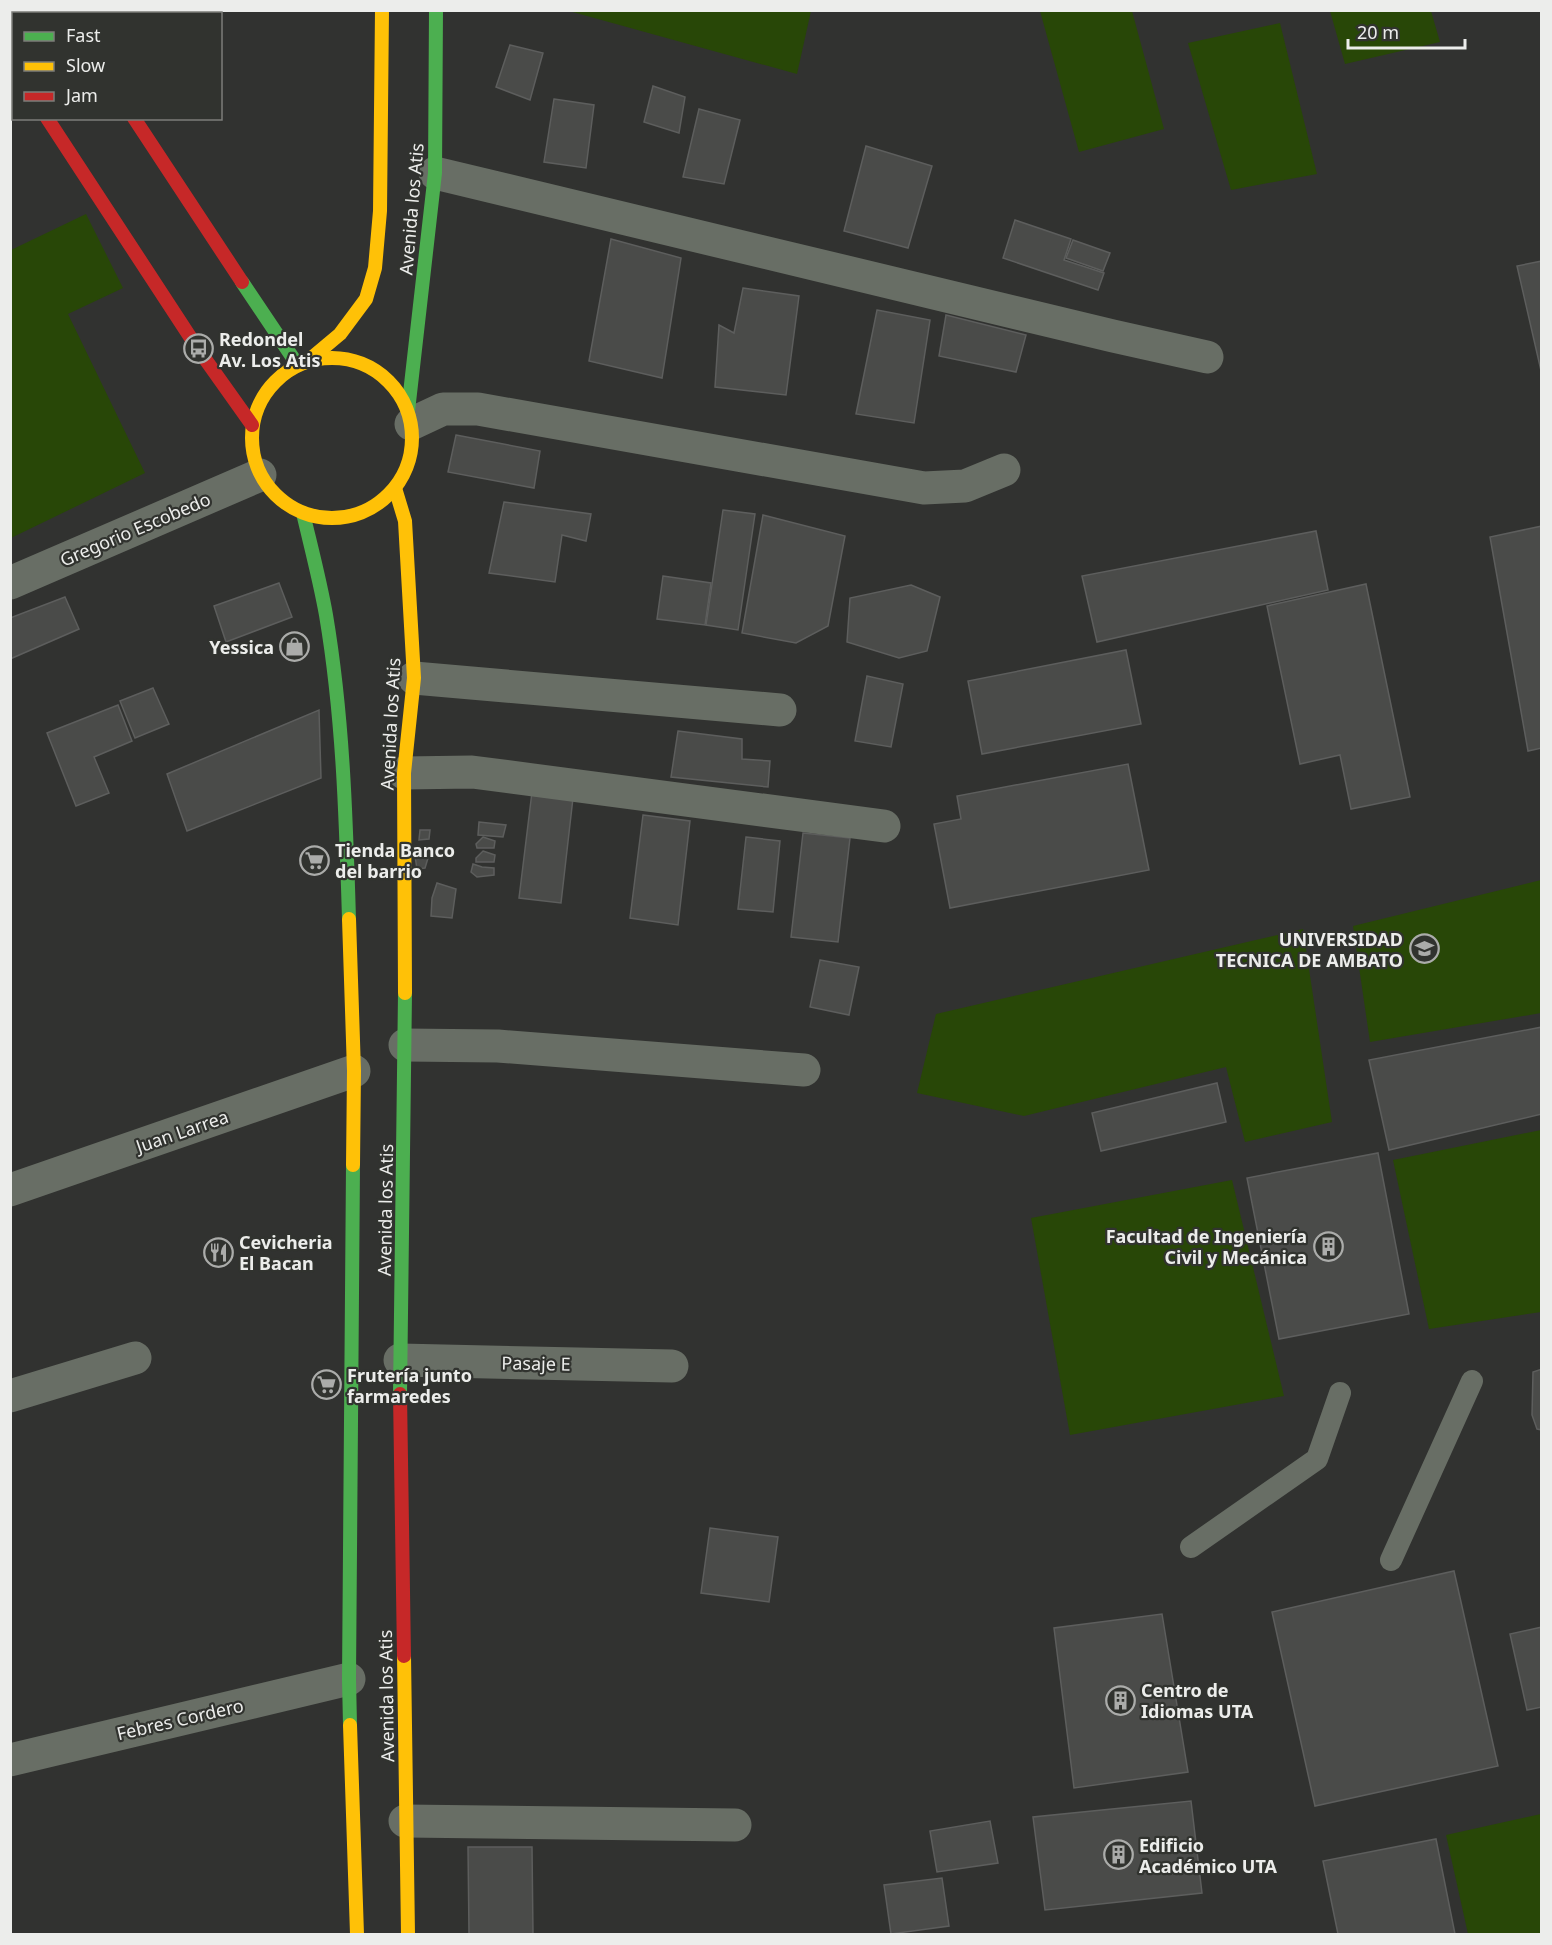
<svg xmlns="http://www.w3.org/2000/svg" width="1552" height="1945" viewBox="0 0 1552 1945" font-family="'Noto Sans',sans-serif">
	<rect width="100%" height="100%" fill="#313230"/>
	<g fill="#284707">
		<path d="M569 11 811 10V11L797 74Z"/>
		<path d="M1040 11H1132L1164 129 1079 152Z"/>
		<path d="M1330 11H1431L1440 42 1345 64Z"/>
		<path d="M1280 23 1317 174 1231 190 1188 43Z"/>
		<path d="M86 214 123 288 68 314 145 473 11 538V250Z"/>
		<path d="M1541 880V1013L1370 1042 1353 926Z"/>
		<path d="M1303 929 1332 1122 1245 1142 1226 1067 1024 1116 917 1093 936 1014Z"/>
		<path d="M1541 1130V1312L1429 1329 1393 1160Z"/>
		<path d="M1232 1180 1284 1396 1070 1435 1031 1218Z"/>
		<path d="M1541 1814V1934H1468L1446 1835Z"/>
	</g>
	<g fill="#4a4b49" stroke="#5d5e5d" stroke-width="1.5">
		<path d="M510 45 543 53 530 100 496 87Z"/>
		<path d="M653 86 685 97 679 133 644 122Z"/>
		<path d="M554 99 594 105 586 168 544 162Z"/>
		<path d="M699 109 740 120 724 184 683 177Z"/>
		<path d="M866 146 932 166 908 248 844 231Z"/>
		<path d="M1015 220 1071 239 1064 260 1104 273 1098 290 1003 258Z"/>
		<path d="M611 239 681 258 662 378 589 361Z"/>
		<path d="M1073 240 1110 253 1103 271 1066 258Z"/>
		<path d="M1542 261V375L1517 266Z"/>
		<path d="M743 288 799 296 786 395 715 387 719 325 734 333Z"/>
		<path d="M877 310 930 320 914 423 856 414Z"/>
		<path d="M946 315 1026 335 1016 372 939 356Z"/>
		<path d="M456 435 540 451 534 488 448 472Z"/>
		<path d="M504 502 591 514 586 541 562 535 555 582 489 573Z"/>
		<path d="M723 510 755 514 738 630 706 625Z"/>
		<path d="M763 515 845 536 828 626 796 643 742 633Z"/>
		<path d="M1542 526V748L1528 751 1490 537Z"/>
		<path d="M1316 531 1328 590 1097 642 1082 576Z"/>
		<path d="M663 576 711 583 705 625 657 619Z"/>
		<path d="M279 583 292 617 226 642 214 606Z"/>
		<path d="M1366 584 1410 797 1351 809 1340 755 1300 764 1267 606Z"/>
		<path d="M911 585 940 597 927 651 899 658 847 642 850 598Z"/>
		<path d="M65 597 79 629 10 659V618Z"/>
		<path d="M1126 650 1141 724 982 754 968 681Z"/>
		<path d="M867 676 903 684 891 747 855 741Z"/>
		<path d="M153 688 169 724 135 738 120 701Z"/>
		<path d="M118 705 132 741 94 757 109 793 76 806 47 733Z"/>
		<path d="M319 710 321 778 187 831 167 774Z"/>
		<path d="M678 731 742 739V759L770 761 768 787 671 777Z"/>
		<path d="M1128 764 1149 870 950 908 934 824 961 819 957 796Z"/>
		<path d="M532 792 573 798 561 903 519 898Z"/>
		<path d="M643 815 690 821 678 925 630 918Z"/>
		<path d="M479 822 506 825 503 837 478 835Z"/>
		<path d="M420 830H430L429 839 419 840Z"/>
		<path d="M803 833 850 838 838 942 791 937Z"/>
		<path d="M483 837 495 841 494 848H477L476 844Z"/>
		<path d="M746 837 780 841 773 912 738 909Z"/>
		<path d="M483 851 495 855 494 862H476V858Z"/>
		<path d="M415 856 428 858 425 868 417 869Z"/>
		<path d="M473 864 482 867 494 868V875L477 877 471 872Z"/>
		<path d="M437 883 456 889 452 918 431 916 432 898Z"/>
		<path d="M820 960 859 967 849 1015 810 1007Z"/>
		<path d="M1542 1027V1114L1389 1150 1369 1060Z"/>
		<path d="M1217 1083 1226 1122 1101 1151 1092 1113Z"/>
		<path d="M1378 1153 1409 1314 1279 1339 1247 1178Z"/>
		<path d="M1542 1369V1430L1537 1429 1532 1415 1533 1372Z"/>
		<path d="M710 1528 778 1537 769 1602 701 1593Z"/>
		<path d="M1454 1571 1498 1766 1315 1806 1272 1612Z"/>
		<path d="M1162 1614 1188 1772 1074 1788 1054 1628Z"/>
		<path d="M1542 1627V1707L1527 1710 1510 1634Z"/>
		<path d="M1191 1801 1202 1893 1045 1910 1033 1817Z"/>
		<path d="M990 1821 998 1863 937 1872 930 1831Z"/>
		<path d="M1436 1839 1455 1934H1338L1323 1861Z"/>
		<path d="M468 1847H532L533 1934H469Z"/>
		<path d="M942 1878 949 1926 891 1934 884 1885Z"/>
	</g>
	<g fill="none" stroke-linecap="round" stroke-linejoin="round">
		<g stroke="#686e65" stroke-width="22">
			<path d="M1191 1547 1317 1459 1340 1393"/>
			<path d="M1391 1560 1472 1381"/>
		</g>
		<g stroke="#686e65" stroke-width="33">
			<path d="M435 173 1113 336 1207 357"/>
			<path d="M411 424 443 409H478L924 488 965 486 1004 470"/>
			<path d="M10 583 260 475"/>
			<path d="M414 678 780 710"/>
			<path d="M404 773 472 772 884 826"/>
			<path d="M405 1045 498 1046 804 1070"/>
			<path d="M10 1190 354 1071"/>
			<path d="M400 1360 672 1366"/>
			<path d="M10 1396 135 1358"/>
			<path d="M10 1760 349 1679"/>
			<path d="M405 1821 735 1825"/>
		</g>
		<g stroke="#4caf50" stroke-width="14">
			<path d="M62 10 64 14"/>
			<path d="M242 282 297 364"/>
			<path d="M408 411 435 173 436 10"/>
			<path d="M303 513C311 547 320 581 326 615 343 716 346 818 349 919"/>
			<path d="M400 1394 405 993"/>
			<path d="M350 1725 349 1679 353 1165"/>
		</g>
		<g stroke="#ffc107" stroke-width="14">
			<circle cx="332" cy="438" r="80"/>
			<path d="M309 360 340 334 366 299 375 268 380 211 382 10"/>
			<path d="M395 488 405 521 414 678 404 773 405 993"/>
			<path d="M349 919 354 1071 353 1165"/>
			<path d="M404 1656 408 1934"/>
			<path d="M350 1725 357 1934"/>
		</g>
		<g stroke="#c62828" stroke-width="14">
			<path d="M10 63 14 68"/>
			<path d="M47 118 198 349 252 425"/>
			<path d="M134 118 242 282"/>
			<path d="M400 1394 404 1656"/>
		</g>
	</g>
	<defs>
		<symbol id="bus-ring" viewBox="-11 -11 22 22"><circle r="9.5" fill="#31332f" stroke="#abacaa" stroke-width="1.5"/><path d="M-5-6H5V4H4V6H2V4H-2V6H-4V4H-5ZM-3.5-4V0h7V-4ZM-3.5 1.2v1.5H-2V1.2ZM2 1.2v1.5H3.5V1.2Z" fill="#abacaa"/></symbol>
		<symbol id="shop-ring" viewBox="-11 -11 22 22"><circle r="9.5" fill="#31332f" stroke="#abacaa" stroke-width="1.5"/><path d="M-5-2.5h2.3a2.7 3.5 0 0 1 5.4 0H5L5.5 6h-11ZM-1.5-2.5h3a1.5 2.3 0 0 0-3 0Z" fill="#abacaa"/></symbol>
		<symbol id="supermarket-ring" viewBox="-11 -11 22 22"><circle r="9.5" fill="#31332f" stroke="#abacaa" stroke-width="1.5"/><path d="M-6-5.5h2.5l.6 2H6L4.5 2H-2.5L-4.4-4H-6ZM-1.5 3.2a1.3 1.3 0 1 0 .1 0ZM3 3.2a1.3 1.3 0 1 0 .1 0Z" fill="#abacaa"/></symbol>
		<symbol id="university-ring" viewBox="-11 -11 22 22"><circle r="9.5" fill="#31332f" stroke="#abacaa" stroke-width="1.5"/><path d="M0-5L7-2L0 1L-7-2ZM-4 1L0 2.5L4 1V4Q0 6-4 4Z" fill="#abacaa"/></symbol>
		<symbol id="building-ring" viewBox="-11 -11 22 22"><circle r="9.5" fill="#31332f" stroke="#abacaa" stroke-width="1.5"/><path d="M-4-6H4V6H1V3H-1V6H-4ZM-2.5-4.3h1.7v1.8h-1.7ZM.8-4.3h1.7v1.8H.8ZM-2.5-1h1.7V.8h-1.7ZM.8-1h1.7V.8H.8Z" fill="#abacaa"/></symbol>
		<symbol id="restaurant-ring" viewBox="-11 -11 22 22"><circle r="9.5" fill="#31332f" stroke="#abacaa" stroke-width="1.5"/><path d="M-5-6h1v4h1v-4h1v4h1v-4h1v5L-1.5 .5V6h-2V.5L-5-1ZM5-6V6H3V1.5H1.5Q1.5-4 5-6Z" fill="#abacaa"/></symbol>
	</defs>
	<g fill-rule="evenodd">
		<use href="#bus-ring" x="182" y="332" width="33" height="33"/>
		<use href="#shop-ring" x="278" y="630" width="33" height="33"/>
		<use href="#supermarket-ring" x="298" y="844" width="33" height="33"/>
		<use href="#university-ring" x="1408" y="932" width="33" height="33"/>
		<use href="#building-ring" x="1312" y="1230" width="33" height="33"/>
		<use href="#restaurant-ring" x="202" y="1236" width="33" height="33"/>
		<use href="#supermarket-ring" x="310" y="1368" width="33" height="33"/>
		<use href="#building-ring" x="1104" y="1684" width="33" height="33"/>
		<use href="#building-ring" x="1102" y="1838" width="33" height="33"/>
	</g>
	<g text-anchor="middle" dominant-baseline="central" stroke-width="4.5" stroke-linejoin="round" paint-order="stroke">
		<g font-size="18" fill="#ecedeb" stroke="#31332f">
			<text transform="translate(411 209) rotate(-85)">Avenida los Atis</text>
			<text transform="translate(135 529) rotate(-23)">Gregorio Escobedo</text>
			<text transform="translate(390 724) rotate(-87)">Avenida los Atis</text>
			<text transform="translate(182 1131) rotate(-19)">Juan Larrea</text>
			<text transform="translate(385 1210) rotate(-89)">Avenida los Atis</text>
			<text transform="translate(536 1363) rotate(1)">Pasaje E</text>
			<text transform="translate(386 1696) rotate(-91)">Avenida los Atis</text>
			<text transform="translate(180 1719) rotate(-13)">Febres Cordero</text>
		</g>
		<g font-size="18" font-weight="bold" fill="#ecedeb" stroke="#31332f" text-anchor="start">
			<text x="219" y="339">Redondel<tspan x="219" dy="21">Av. Los Atis</tspan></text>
			<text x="274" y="647" text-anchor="end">Yessica</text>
			<text x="335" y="850">Tienda Banco<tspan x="335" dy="21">del barrio</tspan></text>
			<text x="1403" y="939" text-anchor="end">UNIVERSIDAD<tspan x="1403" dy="21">TECNICA DE AMBATO</tspan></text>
			<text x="1307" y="1236" text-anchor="end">Facultad de Ingeniería<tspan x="1307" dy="21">Civil y Mecánica</tspan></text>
			<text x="239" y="1242">Cevicheria<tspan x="239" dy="21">El Bacan</tspan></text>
			<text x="347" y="1375">Frutería junto<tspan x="347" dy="21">farmaredes</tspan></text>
			<text x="1141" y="1690">Centro de<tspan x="1141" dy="21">Idiomas UTA</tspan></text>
			<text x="1139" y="1845">Edificio<tspan x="1139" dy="21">Académico UTA</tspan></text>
		</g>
	</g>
	<rect width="1552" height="1945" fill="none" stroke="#ecedeb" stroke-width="24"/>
	<rect x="12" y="12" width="210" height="108" fill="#31332f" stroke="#7c7d7a" stroke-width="1.5"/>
	<rect x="24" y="32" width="30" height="9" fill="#4caf50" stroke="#7c7d7a" stroke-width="1.5"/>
	<text x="66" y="42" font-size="18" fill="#ecedeb">Fast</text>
	<rect x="24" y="62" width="30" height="9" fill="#ffc107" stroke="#7c7d7a" stroke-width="1.5"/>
	<text x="66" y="72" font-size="18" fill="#ecedeb">Slow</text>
	<rect x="24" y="92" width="30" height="9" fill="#c62828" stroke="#7c7d7a" stroke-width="1.5"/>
	<text x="66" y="102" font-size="18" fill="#ecedeb">Jam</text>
	<path d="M1348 39v9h117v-9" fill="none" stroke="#ecedeb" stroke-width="3"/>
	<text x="1357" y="39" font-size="18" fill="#ecedeb" stroke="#31332f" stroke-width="4.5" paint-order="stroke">20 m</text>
</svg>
